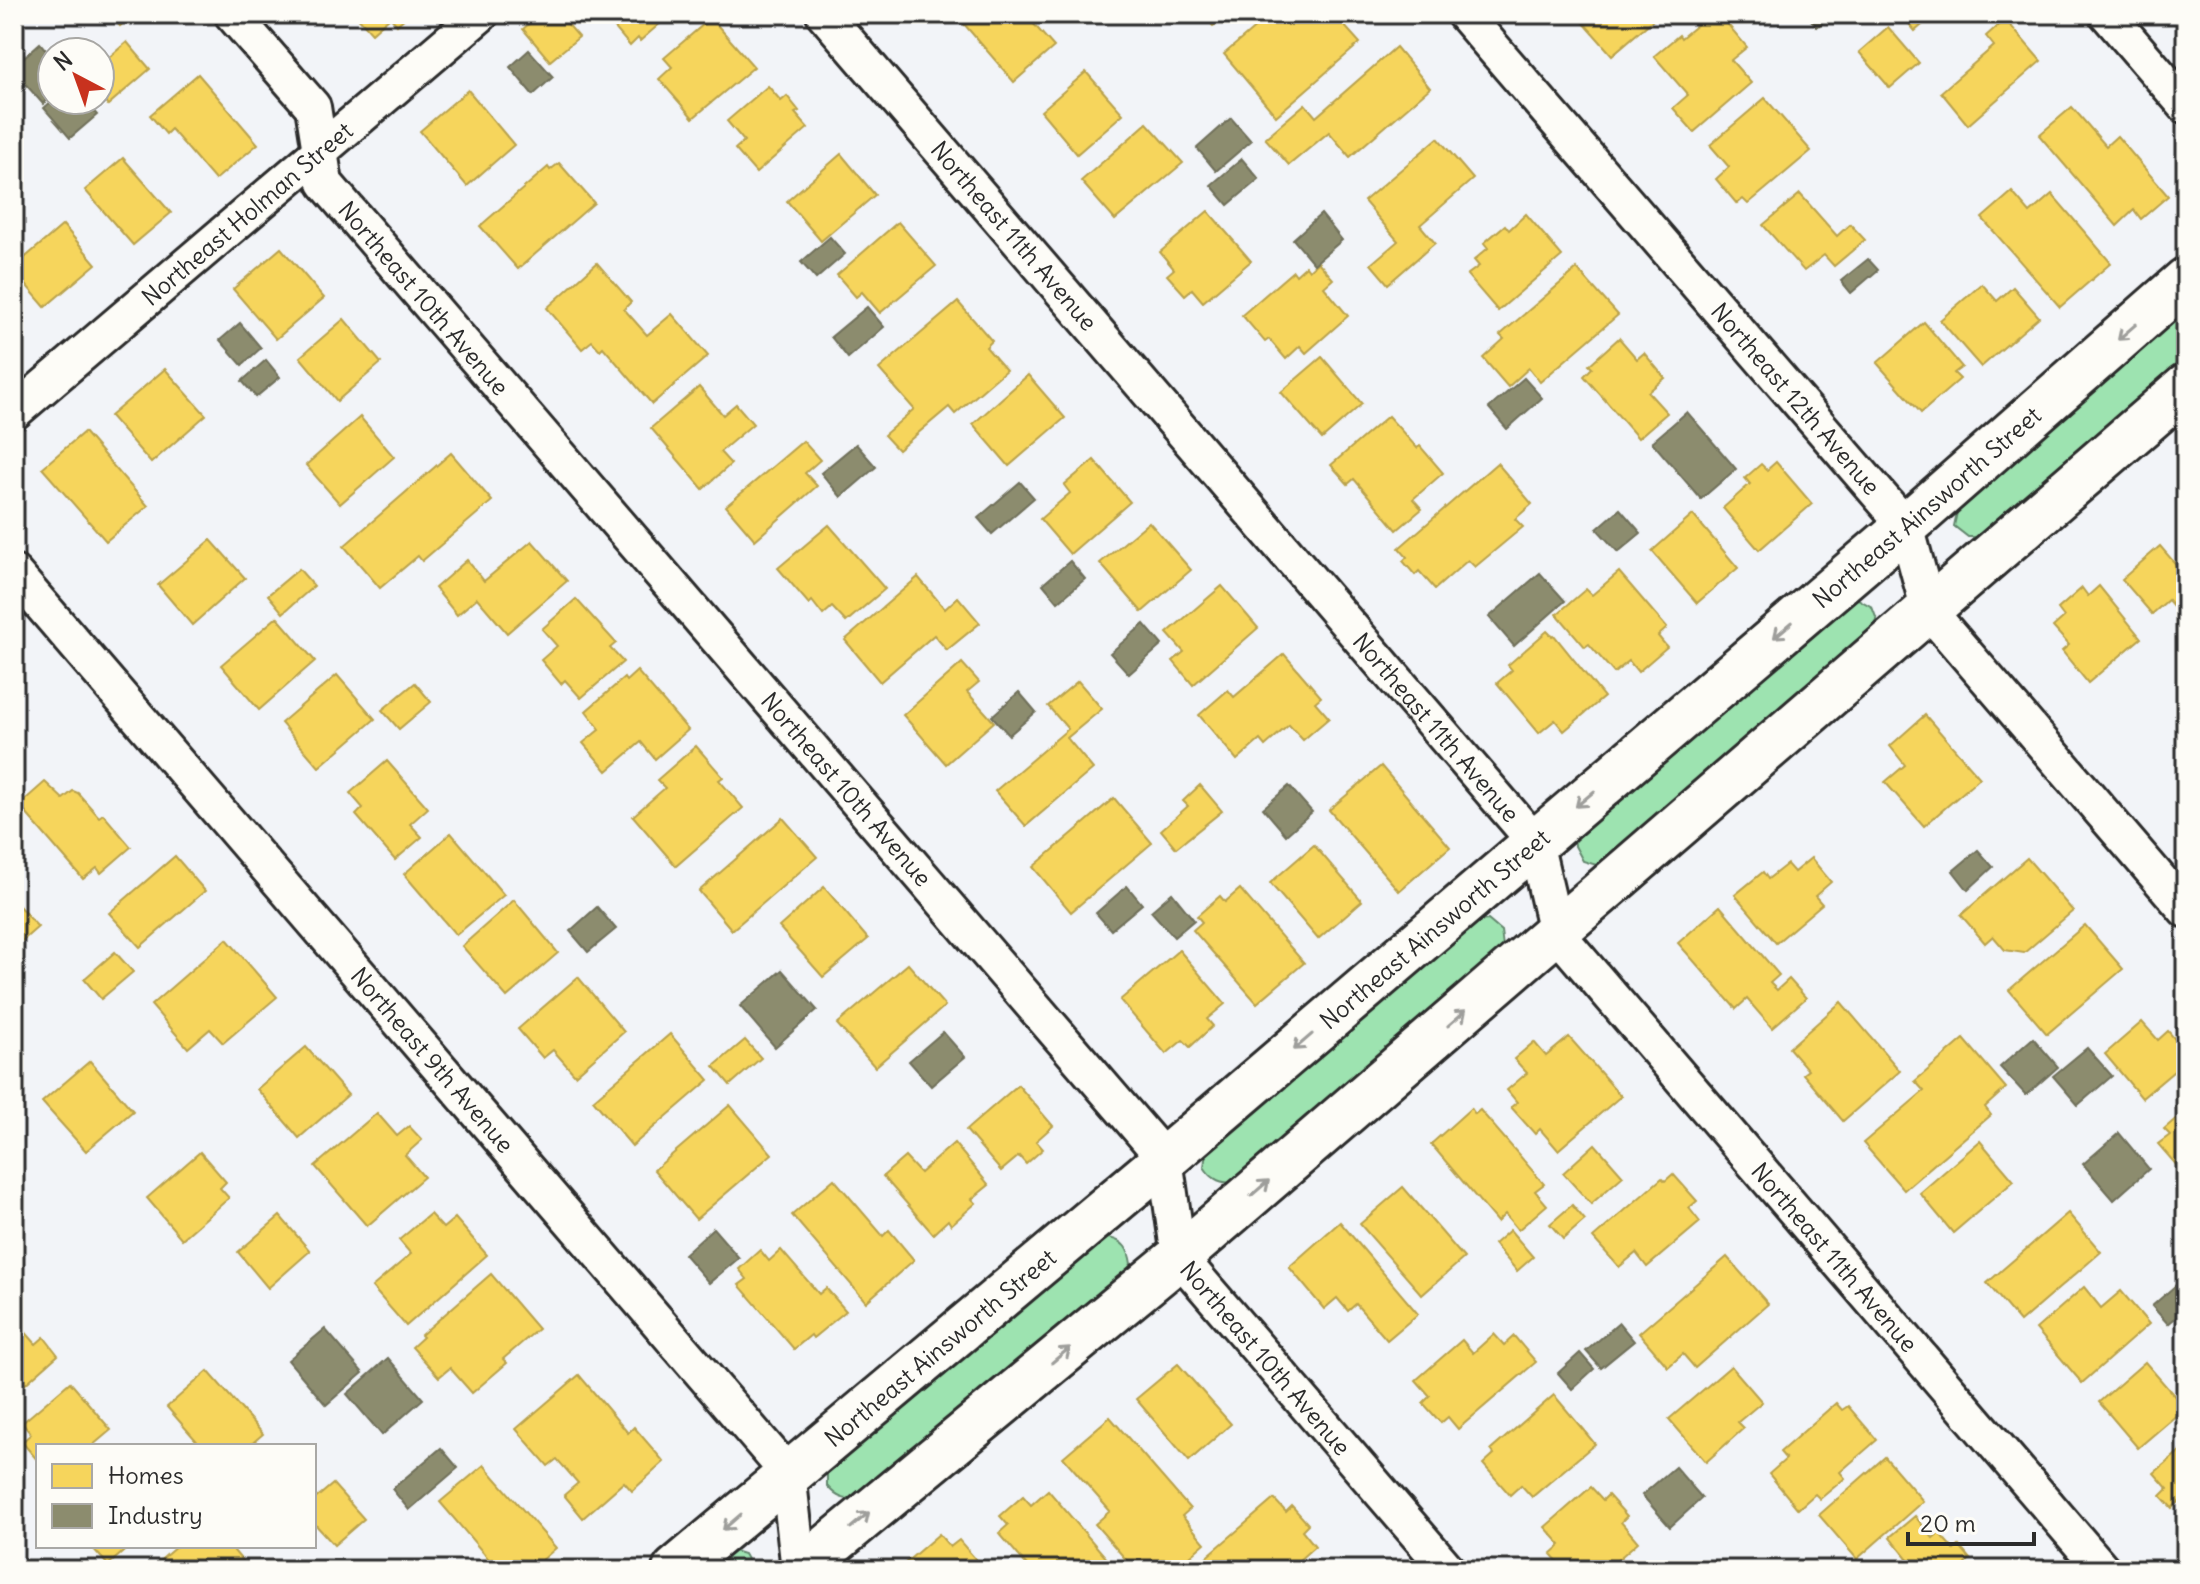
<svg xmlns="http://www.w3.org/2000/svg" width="2200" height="1584" viewBox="0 0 2200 1584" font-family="Delius,sans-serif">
	<rect width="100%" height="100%" fill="#f2f4f8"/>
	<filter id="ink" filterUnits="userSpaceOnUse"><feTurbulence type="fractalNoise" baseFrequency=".0125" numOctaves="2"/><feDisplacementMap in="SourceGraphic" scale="16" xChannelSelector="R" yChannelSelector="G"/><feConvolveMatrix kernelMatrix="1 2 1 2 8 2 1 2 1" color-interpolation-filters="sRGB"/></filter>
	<g filter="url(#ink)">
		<g fill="#9de3b0" stroke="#64876e" stroke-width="2">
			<path d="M2186 305V364L1985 537H1968L1954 526 1959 503Z"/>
			<path d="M1858 599 1872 607 1877 620 1871 635 1603 867 1583 861 1575 846 1574 835 1845 602Z"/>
			<path d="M1488 920 1501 931 1503 947 1498 958 1237 1183C1221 1183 1213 1181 1204 1167L1206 1152 1472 922Z"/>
			<path d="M1109 1238C1124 1241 1129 1249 1131 1264L1124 1275 862 1497C845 1501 838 1499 827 1486V1471L1096 1239Z"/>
			<path d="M731 1550 744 1554 753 1570H699Z"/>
		</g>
		<g fill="#f6d55c" stroke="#b9a24d" stroke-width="2">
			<path d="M110 14H134L120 26Z"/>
			<path d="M355 14H409L397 25 390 17 372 33Z"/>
			<path d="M540 14H559L579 37 550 61 523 29Z"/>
			<path d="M603 14H671L640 41 638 38 630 46Z"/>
			<path d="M975 14H1025L1054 47 1014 82 964 24Z"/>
			<path d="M1203 14H1230L1213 26Z"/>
			<path d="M1271 14H1334L1360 43 1276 116 1224 54Z"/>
			<path d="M1576 14H1660L1612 55Z"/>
			<path d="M1710 14H1719L1747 47 1731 60 1751 83 1694 132 1673 108 1688 95 1654 56 1679 35 1681 38Z"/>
			<path d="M1901 14H1935L1915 31Z"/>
			<path d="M711 18 754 67 693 118 659 79 672 67 664 58Z"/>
			<path d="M2005 19 2041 61 1968 125 1941 92 1994 46 1986 36Z"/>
			<path d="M1888 27 1919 63 1890 88 1859 52Z"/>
			<path d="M127 42 150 69 108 105 100 96V65Z"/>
			<path d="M1396 47 1430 88 1350 157 1329 132 1289 165 1265 138 1305 104 1316 117Z"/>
			<path d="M1086 72 1123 114 1077 154 1041 111Z"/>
			<path d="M198 74 258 144 215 180 171 129 166 134 150 115Z"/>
			<path d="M768 86 781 101 787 96 799 111 795 113 808 128 756 173 735 149 744 141 727 121Z"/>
			<path d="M468 90 514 145 467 186 420 131Z"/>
			<path d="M1765 98 1811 151 1748 204 1743 199 1737 204 1716 179 1729 167 1710 145Z"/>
			<path d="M2072 107 2106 146 2117 136 2168 196 2141 219 2134 210 2117 226 2039 135Z"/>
			<path d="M1147 123 1183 163 1115 220 1081 181Z"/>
			<path d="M1438 138 1473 179 1420 225 1435 243 1388 284 1371 264 1398 241 1364 201Z"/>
			<path d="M841 154 875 195 821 241 787 201Z"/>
			<path d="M123 158 171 213 133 245 85 190Z"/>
			<path d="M559 163 594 203 518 269 480 226 548 167 550 170Z"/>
			<path d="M2012 192 2030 213 2052 194 2111 263 2060 307 1982 218Z"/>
			<path d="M1800 194 1837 236 1850 224 1865 240 1834 266 1824 255 1804 271 1763 225Z"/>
			<path d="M1208 211 1251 261 1203 302 1192 289 1185 295 1167 275 1174 269 1160 252Z"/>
			<path d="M1526 214 1562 256 1498 311 1467 275 1479 266 1474 260 1488 248 1484 243 1505 225 1509 230Z"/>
			<path d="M898 222 936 266 880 313 862 292 856 297 837 275Z"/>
			<path d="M63 225 96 264 45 307 14 271V267Z"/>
			<path d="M281 248 324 298 276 339 233 289Z"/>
			<path d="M1318 262 1333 279 1324 287 1348 316 1306 353 1300 346 1286 359 1269 339 1265 342 1242 315 1293 271 1296 275 1306 266 1309 270Z"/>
			<path d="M597 263 631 302 624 309 647 335 672 314 708 356 652 404 603 347 600 350 592 341 582 349 547 308Z"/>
			<path d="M1577 269 1618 315 1540 382 1529 368 1508 387 1483 358 1504 339 1500 335Z"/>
			<path d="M1982 284 1997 301 2013 287 2039 317 1981 367 1940 320Z"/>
			<path d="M958 302 992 341 986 347 1006 370 955 414 949 407 898 450 884 435 914 409 879 369Z"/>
			<path d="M344 319 381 363 337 401 300 357Z"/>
			<path d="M1924 322 1962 367 1954 373 1960 379 1921 413 1877 363Z"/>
			<path d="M1619 338 1637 359 1644 353 1665 378 1648 392 1667 413 1638 438 1584 376 1592 368 1589 365Z"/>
			<path d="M1322 357 1362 404 1322 439 1281 392Z"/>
			<path d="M165 369 206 415 151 463 110 416Z"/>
			<path d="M1028 375 1065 418 1009 466 973 424Z"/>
			<path d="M699 387 723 415 736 404 753 424 720 452 731 464 703 489 651 428Z"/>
			<path d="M1388 416 1417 448 1420 446 1443 473 1413 499 1422 509 1397 530 1354 479 1348 484 1331 465Z"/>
			<path d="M360 417 394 457 340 504 306 465Z"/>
			<path d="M84 432 148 506 106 541 42 468Z"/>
			<path d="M803 441 820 460 805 473 817 486 755 540 726 506Z"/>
			<path d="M451 453 492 501 422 561 418 556 380 588 344 546Z"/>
			<path d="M1094 460 1130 502 1070 554 1040 519 1070 493 1064 485Z"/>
			<path d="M1776 462 1812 504 1759 550 1723 508 1750 484 1745 478 1761 464 1767 470Z"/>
			<path d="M1497 463 1532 504 1515 519 1523 527 1475 567 1468 560 1435 589 1419 571 1415 575 1403 561 1407 557 1399 548Z"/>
			<path d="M1693 515 1738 568 1697 603 1652 551Z"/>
			<path d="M1149 522 1191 570 1142 612 1100 563Z"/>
			<path d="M829 525 885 589 846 622 832 607 823 615 812 601 809 604 778 568Z"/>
			<path d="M211 540 245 578 192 625 158 585Z"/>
			<path d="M532 541 567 581 507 633 477 598 457 615 435 588 467 560 484 581Z"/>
			<path d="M2160 546 2186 576V621L2168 600 2152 614 2122 579Z"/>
			<path d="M299 569 314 586 283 613 268 595Z"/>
			<path d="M1619 572 1667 628 1658 636 1667 647 1638 672 1629 661 1614 673 1589 644 1585 647 1557 614 1586 589 1592 595Z"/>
			<path d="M918 577 945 609 958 597 980 623 947 650 934 635 880 682 845 640Z"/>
			<path d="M1222 586 1258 628 1193 685 1173 661 1184 652 1167 633Z"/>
			<path d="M2099 586 2141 638 2088 683 2062 651 2069 645 2053 627 2064 617 2058 609 2082 588 2088 596Z"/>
			<path d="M576 599 616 643 610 648 623 662 581 698 565 680 561 684 541 660 557 646 542 629Z"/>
			<path d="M277 617 315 661 259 710 221 665Z"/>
			<path d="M1547 631 1552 636 1554 635 1604 697 1564 731 1555 720 1539 733 1497 683 1512 670 1508 665Z"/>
			<path d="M1284 654 1321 697 1315 702 1329 718 1303 740 1289 725 1265 746 1260 740 1237 760 1199 715 1228 690 1234 697Z"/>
			<path d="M962 663 979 682 967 692 994 722 946 764 903 715Z"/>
			<path d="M637 671 688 730 655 759 641 742 607 771 583 743 600 729 586 711 624 678 626 681Z"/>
			<path d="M337 675 375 719 319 767 281 723Z"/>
			<path d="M1078 681 1102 709 1067 738 1093 769 1026 826 995 791 1068 729 1048 706Z"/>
			<path d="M415 683 431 702 399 729 382 710Z"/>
			<path d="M1925 715 1980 778 1924 826 1885 782 1905 765 1890 746Z"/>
			<path d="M696 746 723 777 719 780 743 808 676 866 633 816 665 788 657 780Z"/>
			<path d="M387 761 428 808 410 824 422 837 395 860 356 815 363 808 350 793Z"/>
			<path d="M1381 766 1450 847 1399 891 1329 810Z"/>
			<path d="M45 782 63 799 73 791 78 793 99 817 103 814 131 847 101 873 97 868 83 879 19 805Z"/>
			<path d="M1200 785 1222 811 1176 848 1161 830 1188 806 1183 801Z"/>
			<path d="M1114 798 1152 843 1071 912 1033 867Z"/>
			<path d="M783 818 817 857 732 930 699 891Z"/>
			<path d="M451 833 504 895 456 935 404 874Z"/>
			<path d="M1314 845 1362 901 1318 939 1270 883Z"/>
			<path d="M175 856 205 891 140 947 109 913Z"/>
			<path d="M1811 858 1831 882 1815 896 1822 904 1776 943 1735 895 1763 872 1768 879 1787 864 1794 872Z"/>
			<path d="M2027 858 2073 911 2024 953 2005 950 1993 936 1985 943 1961 915Z"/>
			<path d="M824 887 868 939 823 977 779 927Z"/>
			<path d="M1240 889 1304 963 1257 1003 1193 930 1202 922 1197 916 1220 896 1225 902Z"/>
			<path d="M514 900 558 953 507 997 462 946Z"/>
			<path d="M14 904 18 905 38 927 14 948Z"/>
			<path d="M1720 906 1779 975 1770 983 1777 990 1789 979 1806 998 1772 1028 1747 999 1736 1009 1678 943Z"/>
			<path d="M2085 925 2123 969 2047 1034 2009 990Z"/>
			<path d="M227 939 277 997 223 1043 210 1029 188 1048 151 1005Z"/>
			<path d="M1179 950 1225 1004 1207 1019 1213 1026 1190 1047 1183 1040 1166 1054 1120 1000Z"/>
			<path d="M115 952 133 972 101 999 84 979Z"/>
			<path d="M908 964 945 1006 875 1067 837 1024Z"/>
			<path d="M578 977 624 1032 575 1075 553 1050 543 1058 518 1029Z"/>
			<path d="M1841 1002 1900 1071 1843 1121 1803 1074 1808 1070 1789 1048Z"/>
			<path d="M2142 1022 2158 1040 2168 1031 2186 1052V1061L2142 1098 2105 1054Z"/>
			<path d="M670 1034 709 1080 632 1146 593 1100Z"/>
			<path d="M1569 1037 1621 1096 1558 1150 1540 1129 1535 1134 1511 1107 1517 1102 1507 1090 1527 1073 1514 1059 1534 1042 1546 1056Z"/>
			<path d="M1964 1039 2006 1088 1985 1107 1991 1115 1904 1190 1863 1143 1924 1091 1915 1081Z"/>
			<path d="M745 1040 761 1058 730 1085 714 1066Z"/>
			<path d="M306 1047 348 1095 299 1138 257 1089Z"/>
			<path d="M90 1061 133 1111 86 1151 42 1102Z"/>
			<path d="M1018 1085 1053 1126 1036 1141 1043 1149 1026 1164 1019 1156 1001 1171 966 1130Z"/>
			<path d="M730 1105 772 1154 696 1219 654 1170Z"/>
			<path d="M1471 1108 1475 1114 1480 1110 1544 1184 1535 1191 1547 1205 1518 1230 1505 1214 1497 1222 1431 1144Z"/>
			<path d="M2186 1110V1176L2158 1144 2170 1135 2164 1129Z"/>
			<path d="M377 1113 397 1136 409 1126 422 1140 405 1155 424 1177 367 1226 315 1166Z"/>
			<path d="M1980 1141 2014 1181 1953 1233 1920 1193Z"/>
			<path d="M954 1143 989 1185 972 1199 976 1203 951 1225 948 1220 933 1234 883 1176 905 1157 920 1173Z"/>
			<path d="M1595 1144 1623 1176 1591 1204 1563 1173Z"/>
			<path d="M200 1152 226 1182 220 1188 229 1198 182 1239 147 1198Z"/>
			<path d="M1673 1174 1697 1201 1689 1208 1700 1222 1647 1267 1636 1253 1619 1267 1593 1238 1662 1178 1665 1181Z"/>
			<path d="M834 1179 883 1236 889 1230 914 1260 866 1302 792 1215Z"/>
			<path d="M1403 1187 1464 1258 1422 1295 1360 1224Z"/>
			<path d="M1572 1205 1585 1220 1563 1239 1550 1224Z"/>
			<path d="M2068 1213 2101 1252 2020 1322 1987 1283Z"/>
			<path d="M430 1214 443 1228 455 1218 487 1255 406 1326 372 1287 411 1254 399 1240Z"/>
			<path d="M280 1216 310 1251 268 1288 238 1252Z"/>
			<path d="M1340 1222 1418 1314 1387 1340 1356 1304 1348 1311 1337 1298 1324 1309 1289 1267Z"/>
			<path d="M1510 1230 1533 1257 1517 1271 1494 1244Z"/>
			<path d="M760 1250 769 1261 781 1250 819 1294 826 1288 846 1311 813 1338 811 1335 794 1349 739 1285 747 1279 739 1269Z"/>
			<path d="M1727 1257 1768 1304 1695 1368 1683 1354 1668 1367 1639 1333Z"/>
			<path d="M491 1274 538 1329 503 1359 507 1363 472 1393 450 1368 439 1377 412 1347 423 1337 421 1335Z"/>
			<path d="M2084 1287 2101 1308 2121 1291 2149 1324 2082 1383 2036 1329Z"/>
			<path d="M14 1319 36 1344 44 1337 58 1355 14 1394Z"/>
			<path d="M1494 1334 1504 1345 1514 1336 1536 1362 1458 1429 1448 1417 1441 1423 1423 1403 1430 1396 1416 1380 1462 1340 1473 1353Z"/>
			<path d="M2145 1362 2185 1408 2138 1448 2099 1402Z"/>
			<path d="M1178 1364 1231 1424 1189 1461 1136 1399Z"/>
			<path d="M1731 1366 1762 1402 1738 1422 1744 1428 1706 1462 1669 1419Z"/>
			<path d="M208 1371 263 1434 249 1446H201L167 1407Z"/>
			<path d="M579 1375 628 1433 634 1427 664 1462 632 1491 624 1482 583 1518 564 1495 578 1483 557 1459 548 1466 516 1429Z"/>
			<path d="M70 1382 111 1430 92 1446H38V1461L22 1442 31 1434 22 1423Z"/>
			<path d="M1554 1395 1595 1444 1532 1497 1521 1485 1510 1495 1483 1464 1494 1454 1491 1450Z"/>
			<path d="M1836 1403 1842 1410 1848 1406 1877 1440 1840 1472 1845 1478 1820 1499 1815 1494 1798 1509 1769 1474 1786 1459 1780 1452Z"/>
			<path d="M1110 1417 1190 1509 1182 1516 1205 1543 1174 1570H1135L1095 1524 1110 1511 1063 1457Z"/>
			<path d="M2186 1446V1510L2179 1502 2172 1508 2161 1496 2168 1489 2154 1473Z"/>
			<path d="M1885 1457 1923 1501 1857 1559 1819 1515Z"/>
			<path d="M484 1465 556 1548 531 1570H498L440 1502Z"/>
			<path d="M333 1484 364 1519 334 1545 314 1523V1500Z"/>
			<path d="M1591 1487 1603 1500 1608 1495 1627 1516 1621 1522 1638 1542 1606 1570H1582L1577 1565 1571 1570H1565L1551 1554 1561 1545 1545 1527Z"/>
			<path d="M1048 1490 1108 1560 1097 1570H1031L999 1533 1008 1525 1000 1516 1023 1496 1031 1505Z"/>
			<path d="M1274 1499 1286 1512 1292 1506 1308 1524 1302 1530 1315 1546 1288 1570H1213L1204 1559Z"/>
			<path d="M1915 1516 1933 1538 1939 1533 1954 1550 1959 1546 1970 1559 1965 1564 1971 1570H1896L1908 1559 1890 1537Z"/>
			<path d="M939 1534 950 1547 959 1540 985 1570H897Z"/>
			<path d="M91 1546H130L108 1565Z"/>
			<path d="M177 1546H230L250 1570H149Z"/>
			<path d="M1649 1559 1659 1570H1636Z"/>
		</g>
		<g fill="#8c8c6e" stroke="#6f6f5a" stroke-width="2">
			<path d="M1806 14H1832L1817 27Z"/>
			<path d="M40 43 52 57V96L43 104 14 71V66Z"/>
			<path d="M529 50 553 77 533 95 510 67Z"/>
			<path d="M53 100H84L97 115 70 138 44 108Z"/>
			<path d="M1231 118 1251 141 1216 171 1197 148Z"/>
			<path d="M1242 159 1259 179 1228 205 1211 185Z"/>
			<path d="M1321 214 1342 240 1314 264 1293 239Z"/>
			<path d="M830 237 845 254 816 279 801 262Z"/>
			<path d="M1868 259 1878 270 1851 293 1841 281Z"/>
			<path d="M867 307 884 327 848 358 831 337Z"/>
			<path d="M240 323 261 348 242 365 220 340Z"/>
			<path d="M266 360 280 377 256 397 242 381Z"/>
			<path d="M1524 378 1542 398 1507 429 1489 408Z"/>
			<path d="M1687 412 1736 469 1701 499 1652 442Z"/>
			<path d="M856 444 876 467 841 497 821 473Z"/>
			<path d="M1020 482 1034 498 992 534 978 518Z"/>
			<path d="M1620 509 1641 533 1618 552 1597 529Z"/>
			<path d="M1070 561 1085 579 1058 602 1043 584Z"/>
			<path d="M1540 573 1565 601 1514 646 1489 617Z"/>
			<path d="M1144 624 1162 645 1129 674 1110 653Z"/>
			<path d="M1019 692 1036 712 1009 735 992 716Z"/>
			<path d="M1289 786 1312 812 1286 835 1263 808Z"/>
			<path d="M1978 850 1993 867 1968 890 1953 871Z"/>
			<path d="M1127 886 1142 904 1111 930 1096 913Z"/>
			<path d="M1172 893 1194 920 1174 937 1151 911Z"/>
			<path d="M597 907 616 929 588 952 570 931Z"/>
			<path d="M782 970 817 1010 775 1047 740 1006Z"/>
			<path d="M943 1032 965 1057 931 1086 909 1061Z"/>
			<path d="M2033 1038 2058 1067 2026 1095 2000 1067Z"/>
			<path d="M2087 1048 2112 1076 2078 1105 2053 1076Z"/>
			<path d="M2119 1133 2149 1169 2114 1200 2083 1164Z"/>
			<path d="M713 1228 739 1258 709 1283 684 1254Z"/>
			<path d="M2184 1278 2186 1309 2168 1324 2152 1306Z"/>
			<path d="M1619 1323 1634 1341 1601 1368 1586 1351Z"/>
			<path d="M325 1329 363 1373 326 1405 288 1360Z"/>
			<path d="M1580 1353 1594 1369 1572 1389 1558 1373Z"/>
			<path d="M388 1358 423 1399 382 1435 347 1394Z"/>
			<path d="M441 1448 458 1468 409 1510 392 1489Z"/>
			<path d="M1675 1467 1702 1498 1670 1527 1642 1495Z"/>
		</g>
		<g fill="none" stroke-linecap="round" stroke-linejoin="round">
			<defs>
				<g id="street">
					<path id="s1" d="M232 14 313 107 325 183 1165 1159 1179 1257 1448 1570"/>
					<path id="s2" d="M824 14 1535 842 1556 932 2103 1570"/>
					<path id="s3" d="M1464 14 1906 526 1929 611 2186 910"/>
					<path d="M2107 14 2186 106"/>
					<path id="s4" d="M14 412 481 14"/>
					<path id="s5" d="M14 573 788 1473 799 1570"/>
				</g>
				<g id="secondary">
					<path id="s6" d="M675 1570 1165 1159 1906 526 2186 280"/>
					<path d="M800 1570 1179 1257 2186 387"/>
				</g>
			</defs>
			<use href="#street" stroke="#2b2b2b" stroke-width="40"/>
			<use href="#secondary" stroke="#2b2b2b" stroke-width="50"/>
			<use href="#street" stroke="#fdfcf7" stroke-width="34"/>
			<use href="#secondary" stroke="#fdfcf7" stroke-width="44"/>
		</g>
		<defs><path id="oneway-shaft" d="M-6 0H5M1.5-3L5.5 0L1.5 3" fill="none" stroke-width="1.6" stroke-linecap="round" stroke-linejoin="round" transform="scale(2)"/></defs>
		<g stroke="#9e9e9b">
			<use href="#oneway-shaft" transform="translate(2127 332) rotate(139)"/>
			<use href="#oneway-shaft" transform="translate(1783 630) rotate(140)"/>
			<use href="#oneway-shaft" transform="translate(1585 799) rotate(140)"/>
			<use href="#oneway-shaft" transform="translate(1457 1018) rotate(-41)"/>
			<use href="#oneway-shaft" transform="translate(1303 1042) rotate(139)"/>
			<use href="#oneway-shaft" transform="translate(1260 1188) rotate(-41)"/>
			<use href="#oneway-shaft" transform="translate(1061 1355) rotate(-40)"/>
			<use href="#oneway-shaft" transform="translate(860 1520) rotate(-40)"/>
			<use href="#oneway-shaft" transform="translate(732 1522) rotate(139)"/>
		</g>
	</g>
	<g text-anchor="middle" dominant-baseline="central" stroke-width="8" stroke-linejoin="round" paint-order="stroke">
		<g font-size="24" fill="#2b2b2b" stroke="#fdfcf7">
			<text stroke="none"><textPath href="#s4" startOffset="306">Northeast Holman Street</textPath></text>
			<text stroke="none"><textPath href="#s2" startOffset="292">Northeast 11th Avenue</textPath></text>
			<text stroke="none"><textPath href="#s1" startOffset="352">Northeast 10th Avenue</textPath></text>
			<text stroke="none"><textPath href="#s3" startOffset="508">Northeast 12th Avenue</textPath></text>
			<text stroke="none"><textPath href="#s6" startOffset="1642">Northeast Ainsworth Street</textPath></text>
			<text stroke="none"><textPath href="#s2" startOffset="940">Northeast 11th Avenue</textPath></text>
			<text stroke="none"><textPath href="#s1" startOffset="1000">Northeast 10th Avenue</textPath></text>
			<text stroke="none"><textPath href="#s6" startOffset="994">Northeast Ainsworth Street</textPath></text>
			<text stroke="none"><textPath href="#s5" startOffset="642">Northeast 9th Avenue</textPath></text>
			<text stroke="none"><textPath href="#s2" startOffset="1612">Northeast 11th Avenue</textPath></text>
			<text stroke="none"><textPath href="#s6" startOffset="346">Northeast Ainsworth Street</textPath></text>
			<text stroke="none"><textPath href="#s1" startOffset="1720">Northeast 10th Avenue</textPath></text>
		</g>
	</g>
	<rect width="2200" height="1584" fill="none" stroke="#fdfcf7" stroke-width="48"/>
	<rect x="24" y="24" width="2152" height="1536" fill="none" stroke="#2b2b2b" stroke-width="3" filter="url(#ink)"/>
	<rect x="36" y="1444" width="280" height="104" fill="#fdfcf7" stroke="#a9a8a5" stroke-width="2"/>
	<rect x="52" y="1464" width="40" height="24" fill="#f6d55c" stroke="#a9a8a5" stroke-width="2"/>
	<text x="108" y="1484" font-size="24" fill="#2b2b2b">Homes</text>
	<rect x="52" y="1504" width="40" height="24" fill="#8c8c6e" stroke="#a9a8a5" stroke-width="2"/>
	<text x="108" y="1524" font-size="24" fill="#2b2b2b">Industry</text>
	<g transform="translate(76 76) rotate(319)"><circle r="38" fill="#fdfcf7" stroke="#a9a8a5" stroke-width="2"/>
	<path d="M0-6L14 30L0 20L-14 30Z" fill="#c8321e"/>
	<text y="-12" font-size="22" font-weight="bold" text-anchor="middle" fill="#2b2b2b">N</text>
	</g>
	<path d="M1908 1532v12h126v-12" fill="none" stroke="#2b2b2b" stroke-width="4"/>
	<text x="1920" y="1532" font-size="24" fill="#2b2b2b" stroke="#fdfcf7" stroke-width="6" paint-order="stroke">20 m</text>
</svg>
